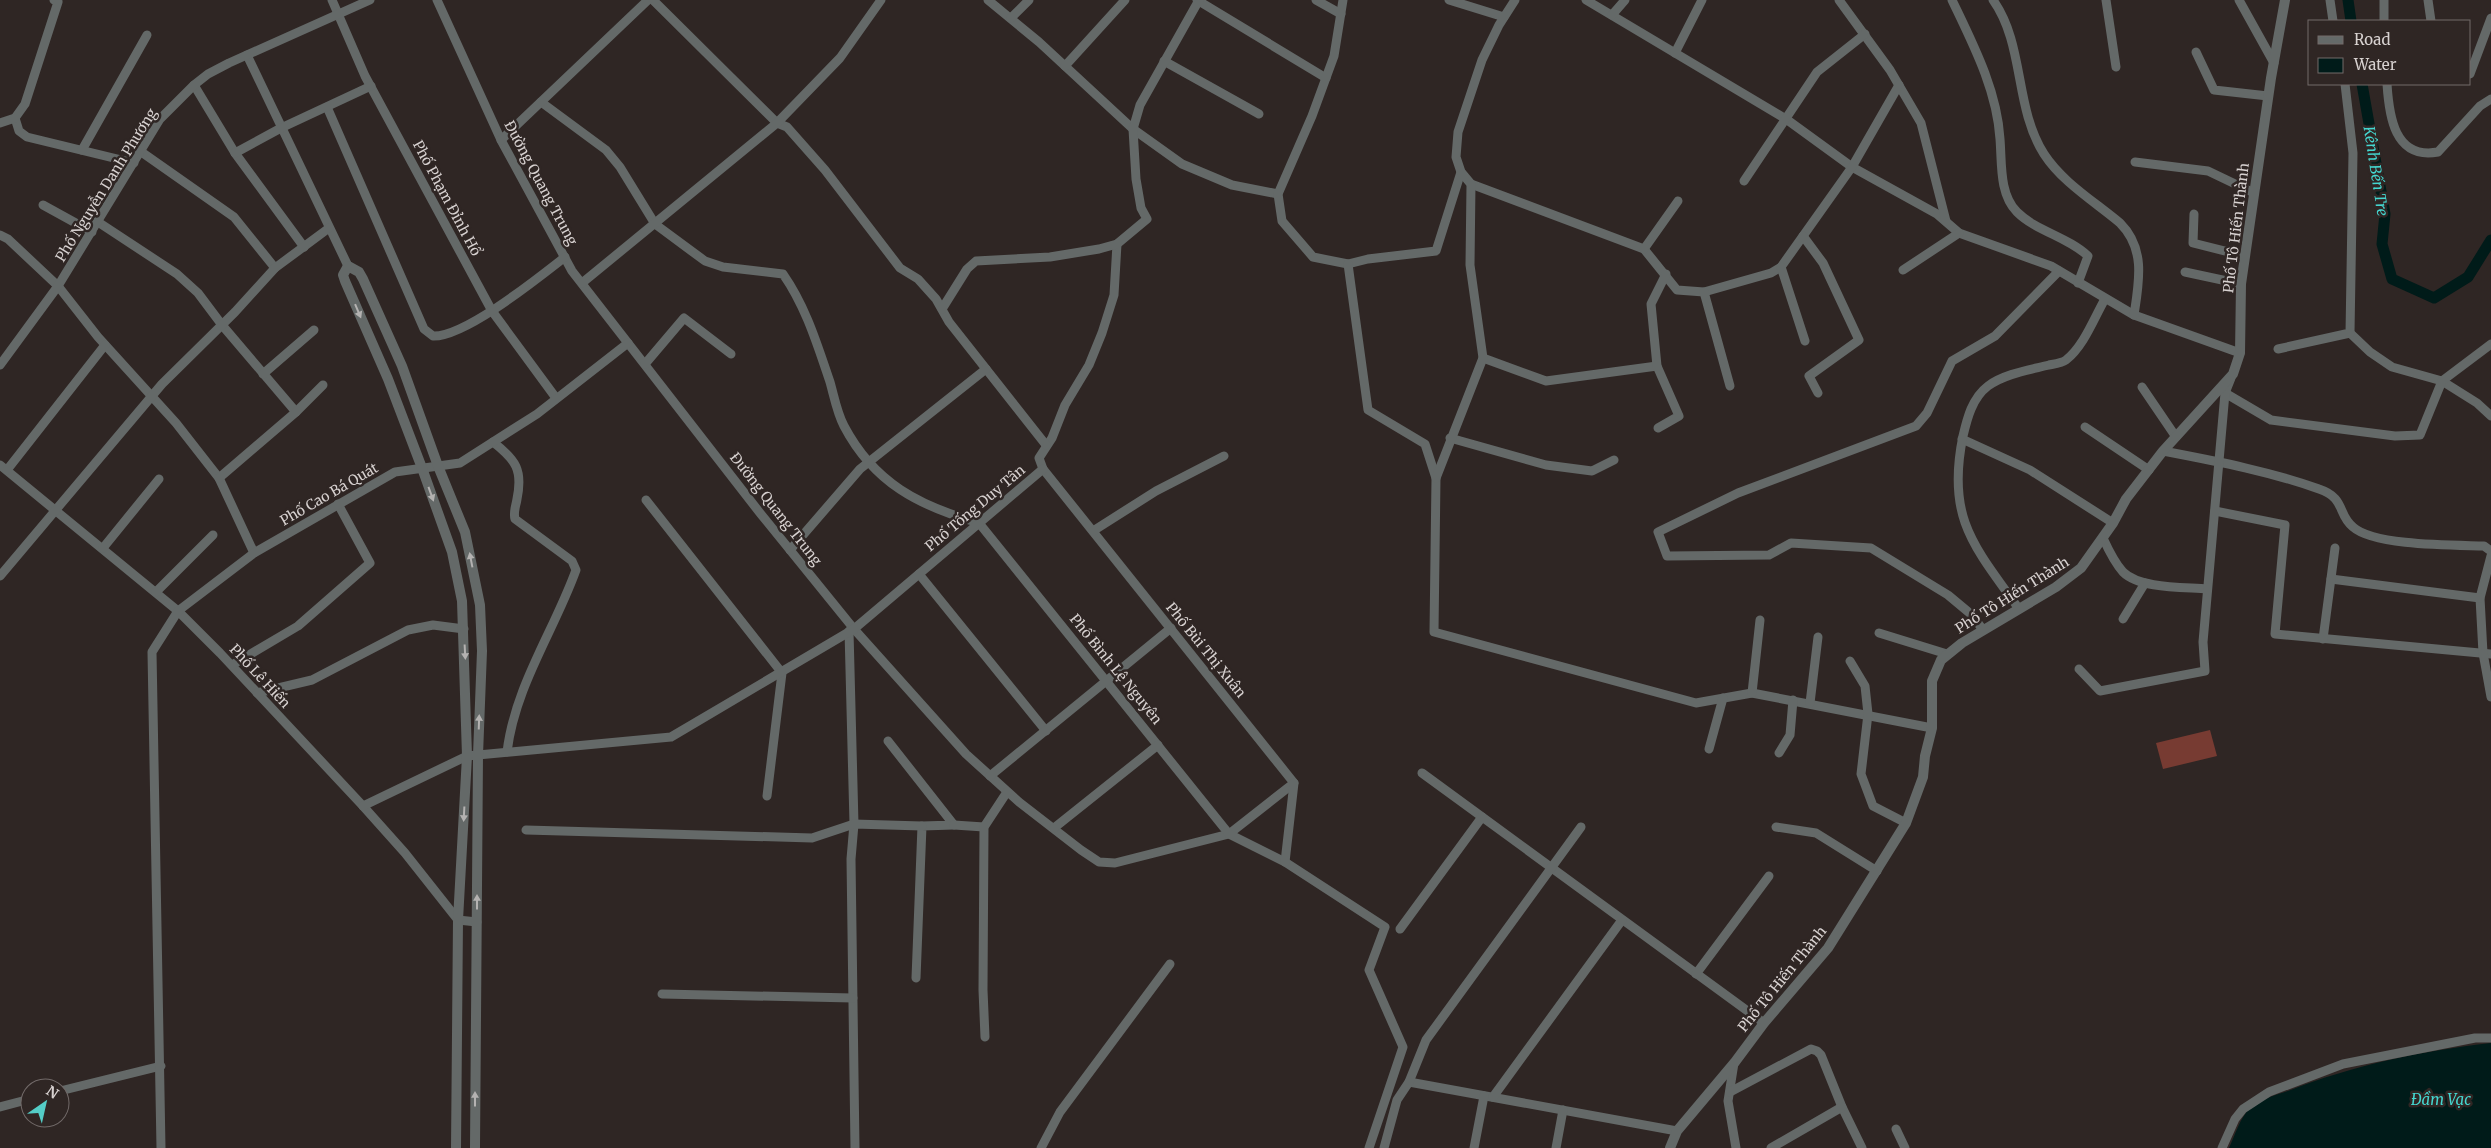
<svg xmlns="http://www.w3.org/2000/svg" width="2491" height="1148" viewBox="0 0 2491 1148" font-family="Merriweather,serif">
	<rect width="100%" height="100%" fill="#2f2624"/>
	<path fill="#773b32" d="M2210 730 2217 756 2163 769 2156 743Z"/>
	<path fill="#001b19" d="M2491 1043V1148H2229C2235 1135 2240 1118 2250 1108 2260 1099 2276 1095 2288 1091 2354 1065 2421 1051 2491 1043Z"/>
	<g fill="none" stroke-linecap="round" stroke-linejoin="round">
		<g stroke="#001b19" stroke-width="11">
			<path d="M2348 0 2351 21"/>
			<path d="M2362 84 2385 214 2382 244 2392 279 2434 298 2468 277 2491 240"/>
		</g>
		<g stroke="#646968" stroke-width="9">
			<path d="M332 0 365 76 492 311 556 398"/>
			<path d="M437 0 501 140 572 271 760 513 854 629 966 754 1019 802 1081 850 1099 862 1115 863 1229 834 1294 783 1043 469 1039 458 1052 438 1065 405 1089 365 1102 333 1114 295 1117 244"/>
			<path d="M653 0 777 123 787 127 825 170 900 268 918 279 936 299 949 322 1046 445"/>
			<path d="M988 0 1039 42 1133 129 1182 164 1232 185 1278 194"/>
			<path d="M1197 0 1326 78"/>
			<path d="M1316 0 1341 14"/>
			<path d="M1343 0 1334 56 1312 116 1278 194 1282 221 1313 257 1348 264 1368 259 1436 251 1461 172"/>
			<path d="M1449 0 1504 17"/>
			<path d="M1586 0 1786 119 1852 167 1937 214 1959 233 2051 266 2134 315 2240 353"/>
			<path d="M1839 0 1890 70 1921 123 1946 221"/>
			<path d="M1952 0C1973 44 1997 90 2000 139 2002 163 1999 194 2017 212 2036 231 2068 237 2088 256L2078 283"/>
			<path d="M1993 0C2025 45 2014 107 2044 154 2062 182 2095 202 2120 223 2146 249 2139 282 2134 315"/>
			<path d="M2106 0 2116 67"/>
			<path d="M2239 0 2274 63"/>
			<path d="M2330 0 2333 21"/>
			<path d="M2384 0V21"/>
			<path d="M2428 0 2431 21"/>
			<path d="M1612 15 1625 0"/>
			<path d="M1011 18 1029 0"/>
			<path d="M2196 52 2214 90 2268 96"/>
			<path d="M1675 53 1702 0"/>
			<path d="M247 55 348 266"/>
			<path d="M1164 61 1259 114"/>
			<path d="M1065 66 1125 0"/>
			<path d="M2470 74 2491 18"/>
			<path d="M2387 84C2389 115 2394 160 2438 152L2480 106 2491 99"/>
			<path d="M194 85 235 153 304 247"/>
			<path d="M541 102 606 150 620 167 655 224 705 261 723 267 783 274C806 307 817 344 830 382 834 396 837 413 844 426 874 483 919 506 979 523L1229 834 1285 862 1385 927 1369 970 1403 1047 1369 1148"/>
			<path d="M327 107 424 329 433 336C465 337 538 278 565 257"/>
			<path d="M15 118 19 131 27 137 134 163"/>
			<path d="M0 123 15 118 25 104 58 2 54 0"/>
			<path d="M501 140 648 0"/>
			<path d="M82 150 147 35"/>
			<path d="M140 151 234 217 275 268"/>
			<path d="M235 153 281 128 371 86"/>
			<path d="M2135 162 2208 171 2254 193"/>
			<path d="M1744 181 1817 72 1865 34"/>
			<path d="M1471 184 1644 249 1677 290 1704 292 1771 273 1781 267 1852 167 1899 85"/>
			<path d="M43 205 92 232"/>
			<path d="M2194 214 2193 243 2245 256"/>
			<path d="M98 222 177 274 198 293 222 325 296 412"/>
			<path d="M0 235 8 239 58 286 98 337 176 423 219 478 254 553"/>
			<path d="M1803 236 1823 263 1859 340 1809 376 1818 393"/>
			<path d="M1644 249 1678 201"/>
			<path d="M1348 264 1368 410 1425 444 1436 478 1434 632 1696 703 1752 693 1932 728"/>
			<path d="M1781 267 1805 341"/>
			<path d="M1903 270 1959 233"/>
			<path d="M2185 272 2241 284"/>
			<path d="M582 283 777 123 840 58 881 0"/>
			<path d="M1704 292 1730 386"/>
			<path d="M942 309 967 269 976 261 1050 257 1099 249 1117 244 1147 219 1141 208 1136 179 1133 129 1140 105 1199 0"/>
			<path d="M2350 333 2370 352 2392 367 2442 381 2477 403 2491 416"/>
			<path d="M2278 349 2350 333 2353 153 2345 84"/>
			<path d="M1483 358 1546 381 1657 366"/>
			<path d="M645 364 684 318 731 354"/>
			<path d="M0 365 58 286 160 119 194 85 208 74 229 63 370 0"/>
			<path d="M263 374 314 330"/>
			<path d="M2142 387 2176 437"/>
			<path d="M2225 393 2271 420 2395 436 2420 435 2442 381 2491 344"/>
			<path d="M2085 427 2149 470"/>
			<path d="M1658 428 1679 416 1657 366 1651 304 1666 274"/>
			<path d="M1450 438 1546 465 1592 471 1614 460"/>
			<path d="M1962 439 2030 470 2113 523"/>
			<path d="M493 442C516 460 523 470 517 499 516 506 513 512 515 519L572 561 576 570C554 631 515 686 507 752"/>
			<path d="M2163 451C2215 461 2269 471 2319 489 2346 498 2337 514 2353 527 2374 546 2454 545 2484 546L2491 551"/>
			<path d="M0 465 178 611 220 653 363 806 405 853 458 920 477 922"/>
			<path d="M7 470 105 345"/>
			<path d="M219 478 296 412 323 385"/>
			<path d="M1436 478 1483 358 1470 265 1471 184 1461 172 1456 157 1458 132 1482 60 1499 25 1515 0"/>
			<path d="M646 500 782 673 767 796"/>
			<path d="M2215 511 2285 525 2275 634 2491 654"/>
			<path d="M1093 531 1156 491 1224 456"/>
			<path d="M2103 538C2108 549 2115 563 2123 572 2140 589 2185 587 2207 589"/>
			<path d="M103 548 159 479"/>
			<path d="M790 550 860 469 986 369"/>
			<path d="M2491 556 2480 598 2483 653 2491 697"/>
			<path d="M919 574 1046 731"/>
			<path d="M0 576 162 384 235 312 275 268 329 228"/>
			<path d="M2331 579 2480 598"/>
			<path d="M156 592 213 535"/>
			<path d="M2019 609C1974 546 1946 518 1963 436 1967 419 1972 398 1988 386 2004 374 2029 370 2049 365 2054 364 2062 363 2066 360 2084 346 2094 318 2105 299"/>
			<path d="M2123 619 2145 583"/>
			<path d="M1983 630 1972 615 1948 595 1871 548 1791 543 1769 555 1667 556 1658 532 1738 493 1916 426 1927 413 1952 361 1995 336 2059 271"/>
			<path d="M849 631 854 824 851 859 855 1148"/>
			<path d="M1879 633 1947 654"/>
			<path d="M2323 639 2335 548"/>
			<path d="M1850 661 1865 686 1868 714 1861 774 1873 806 1906 823"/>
			<path d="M232 665 298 626 370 563 338 504"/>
			<path d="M2079 669 2100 691 2205 671 2203 642 2225 393 2231 378"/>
			<path d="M257 693 312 680 408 630 433 625 464 629"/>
			<path d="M1752 693 1760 620"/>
			<path d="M1810 703 1818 637"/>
			<path d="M888 741 954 825 922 826 916 978"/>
			<path d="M1709 749 1723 698"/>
			<path d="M1779 753 1790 735 1793 700"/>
			<path d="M1422 773 1764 1023"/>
			<path d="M990 776 1171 628"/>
			<path d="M363 806 467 756 671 737 854 629 1043 469"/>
			<path d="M954 825 984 827"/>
			<path d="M1776 827 1816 833 1877 871"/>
			<path d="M1054 828 1158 745"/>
			<path d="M526 830 812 838 854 824 922 826"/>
			<path d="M1285 862 1294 783"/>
			<path d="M1400 929 1482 817"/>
			<path d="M1696 974 1769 876"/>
			<path d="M662 994 853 998"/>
			<path d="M985 1037 983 990 984 827 1007 792"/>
			<path d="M1734 1063 1728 1101 1736 1148"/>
			<path d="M1409 1082 1677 1131"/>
			<path d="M60 1091 161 1066"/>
			<path d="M1730 1092 1811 1049 1817 1051 1821 1055 1842 1107 1862 1148"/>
			<path d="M1493 1097 1622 920"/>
			<path d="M0 1107 30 1099"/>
			<path d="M1896 1129 1905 1148"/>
			<path d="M161 1148 152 652 178 611 254 553 395 472 460 463 537 414 628 343"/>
			<path d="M1041 1148 1060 1112 1170 964"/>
			<path d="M1384 1148 1397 1100 1409 1082 1426 1040 1581 827"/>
			<path d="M1474 1148 1484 1096"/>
			<path d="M1556 1148 1563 1110"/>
			<path d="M1771 1148 1842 1107"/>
			<path d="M2222 1148 2235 1119 2243 1109 2269 1092 2343 1064 2475 1038H2491"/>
		</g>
		<g stroke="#646968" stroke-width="10">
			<path d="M456 1148 458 920 467 756 462 601 452 552 422 468 388 379 345 281 343 275 348 266 359 272 363 279 402 366 438 466 465 532 480 605 482 651 478 755 475 1148"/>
			<path d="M1670 1148 1677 1131 1735 1062 1764 1023 1828 948 1906 823 1923 777 1925 756 1932 728V681L1941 660 1962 643 2056 587 2081 568 2113 523 2126 499 2163 451 2233 374 2240 353 2241 284 2271 78 2285 0"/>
		</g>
	</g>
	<defs><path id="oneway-solid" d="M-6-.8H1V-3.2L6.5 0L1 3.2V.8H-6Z" transform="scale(1.25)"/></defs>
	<g fill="#b4b2b1">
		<use href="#oneway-solid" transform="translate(358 311) rotate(67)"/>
		<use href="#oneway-solid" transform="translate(431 494) rotate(70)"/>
		<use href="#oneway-solid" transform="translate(471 560) rotate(-101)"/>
		<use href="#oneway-solid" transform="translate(465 652) rotate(87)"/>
		<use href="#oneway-solid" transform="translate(479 722) rotate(-88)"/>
		<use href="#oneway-solid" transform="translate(464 814) rotate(93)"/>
		<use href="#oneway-solid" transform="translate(477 902) rotate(-90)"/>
		<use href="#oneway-solid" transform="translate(475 1099) rotate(-90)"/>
	</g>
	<g text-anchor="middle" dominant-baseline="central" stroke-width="5" stroke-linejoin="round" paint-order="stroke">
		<g font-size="14" fill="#d7d1d0" stroke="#2f2624">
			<text transform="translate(541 183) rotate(62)">Đường Quang Trung</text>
			<text transform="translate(106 185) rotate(-58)">Phố Nguyễn Danh Phương</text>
			<text transform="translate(447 198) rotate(62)">Phố Phạm Đỉnh Hổ</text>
			<text transform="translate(2236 228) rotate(-83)">Phố Tô Hiến Thành</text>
			<text transform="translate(329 494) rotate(-30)">Phố Cao Bá Quát</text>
			<text transform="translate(975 508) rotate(-40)">Phố Tống Duy Tân</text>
			<text transform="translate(776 509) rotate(52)">Đường Quang Trung</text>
			<text transform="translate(2012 595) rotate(-32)">Phố Tô Hiến Thành</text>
			<text transform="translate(1206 650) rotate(51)">Phố Bùi Thị Xuân</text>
			<text transform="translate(1116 669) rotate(51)">Phố Bình Lệ Nguyên</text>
			<text transform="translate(260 676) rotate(47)">Phố Lê Hiến</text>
			<text transform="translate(1782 979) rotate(-51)">Phố Tô Hiến Thành</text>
		</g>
		<g font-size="15" font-style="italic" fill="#44d7d0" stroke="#2f2624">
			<text transform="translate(2376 171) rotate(81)">Kênh Bến Tre</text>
			<text x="2441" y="1099">Đầm Vạc</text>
		</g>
	</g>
	<rect x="2308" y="20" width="162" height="65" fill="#2f2624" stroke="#726a69"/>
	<rect x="2318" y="36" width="25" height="8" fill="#646968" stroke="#726a69"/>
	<text x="2354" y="45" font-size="15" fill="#d7d1d0">Road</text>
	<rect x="2318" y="58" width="25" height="15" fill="#001b19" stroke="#726a69"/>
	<text x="2354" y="70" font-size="15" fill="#d7d1d0">Water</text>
	<g transform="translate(45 1103) rotate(34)"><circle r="24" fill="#2f2624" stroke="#726a69"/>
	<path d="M0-4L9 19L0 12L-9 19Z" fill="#54cdc7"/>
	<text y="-8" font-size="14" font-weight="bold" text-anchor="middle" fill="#d7d1d0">N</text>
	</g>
</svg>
